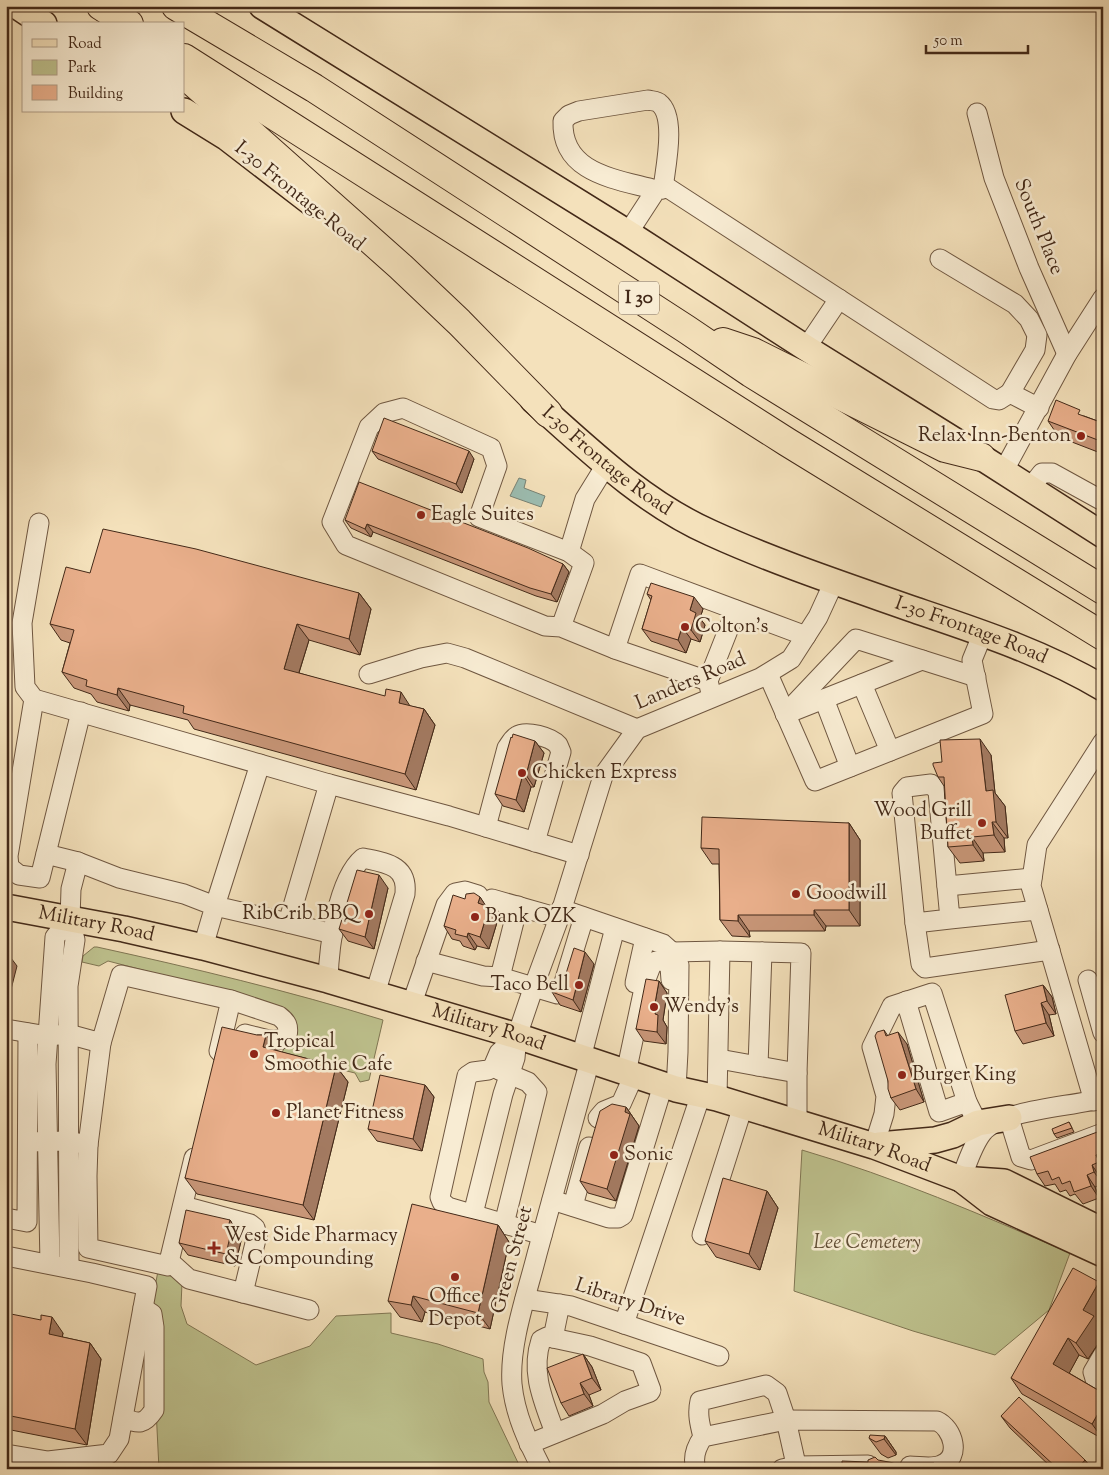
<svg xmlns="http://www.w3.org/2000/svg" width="1109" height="1475" viewBox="0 0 1109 1475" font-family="'Sorts Mill Goudy',serif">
	<rect width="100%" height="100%" fill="#f4e1bb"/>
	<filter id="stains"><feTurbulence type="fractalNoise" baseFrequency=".004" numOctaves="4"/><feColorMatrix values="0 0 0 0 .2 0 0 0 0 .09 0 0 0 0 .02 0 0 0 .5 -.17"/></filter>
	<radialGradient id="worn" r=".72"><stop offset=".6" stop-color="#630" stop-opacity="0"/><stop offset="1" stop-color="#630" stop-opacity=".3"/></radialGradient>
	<g fill="#bec28e" stroke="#807653">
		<path d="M94 947H97C193 968 289 991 383 1020L369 1080 360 1082 355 1073 281 1055 286 1044 295 1034 212 988 108 961 99 966 82 962 83 956Z"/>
		<path d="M802 1150C894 1177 982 1215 1070 1253L1049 1310 995 1355 913 1331 794 1291Z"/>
		<path d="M158 1271 174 1273 182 1283 181 1306 187 1324 256 1365 310 1346 336 1316 391 1313V1333L438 1344 483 1359 484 1372 488 1382 489 1402 521 1469H159L151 1308Z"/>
	</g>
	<path fill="#9cbdb1" stroke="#788274" d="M519 478 526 480 524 488 545 496 541 507 510 496Z"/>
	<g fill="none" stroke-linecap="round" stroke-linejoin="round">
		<defs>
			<g id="minor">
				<path d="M977 113 994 178 1029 268 1067 354"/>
				<path d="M656 190C617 179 561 174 563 121L569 115 579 111 648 100C652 101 657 101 659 103 677 117 665 169 663 189"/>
				<path d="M628 233 656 190 668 188 993 399 999 400 1010 393 1039 408"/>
				<path d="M940 259 1015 304 1029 319 1037 335 1035 350 1010 393"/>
				<path d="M806 348 839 299"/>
				<path d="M1003 472 1067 354 1103 298"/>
				<path d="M1030 488 1042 473H1052L1101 500"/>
				<path d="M39 523 22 623 25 687 34 699 329 784"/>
				<path d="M569 552 585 499 606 465"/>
				<path d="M561 627 545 626 346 545 332 522 369 427 384 413 403 408 491 448 497 466 479 517 569 552 584 563 561 627 615 649 640 574 806 636"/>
				<path d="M615 649 708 681 712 697"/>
				<path d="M369 674 421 658 447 653 465 658 637 729"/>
				<path d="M768 674 815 781 983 714 972 660 983 633"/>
				<path d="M708 681 736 610"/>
				<path d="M862 684 890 751"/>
				<path d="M34 699 8 856 9 867 19 875 40 878 81 712"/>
				<path d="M824 699 850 767"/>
				<path d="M791 712 922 660"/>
				<path d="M785 714 856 639 976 677"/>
				<path d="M260 764 215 906 288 923 329 784 449 816 579 855"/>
				<path d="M486 827 507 748C510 744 512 739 517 736 526 730 551 737 558 745 559 747 560 750 561 752L535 842"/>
				<path d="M46 854 78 862"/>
				<path d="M947 886 1032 878"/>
				<path d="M492 899 559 918"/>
				<path d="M561 909 663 944 672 952 679 965 678 1052 676 1089"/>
				<path d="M950 919 915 923 902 793 907 787 931 784 938 791 950 919 1038 910"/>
				<path d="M288 923 333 934"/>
				<path d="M915 923 921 964 925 968 1050 950"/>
				<path d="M672 952 720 951"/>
				<path d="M426 961 483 976 500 977 557 994 562 989 584 917"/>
				<path d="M500 977 518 906"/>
				<path d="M328 980C329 948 337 880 363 858 386 863 408 865 405 894L375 994"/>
				<path d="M1088 980 1103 1033"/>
				<path d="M635 983 645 938"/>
				<path d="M231 1000 279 1016C287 1022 289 1026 287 1036 275 1045 259 1037 245 1034"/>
				<path d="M906 1001 939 1112 967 1102"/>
				<path d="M411 1006 446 905 455 893 465 891 478 895"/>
				<path d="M6 1029 48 1036 68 1034 101 1043 121 975 231 1000 219 1051"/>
				<path d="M517 1036 499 1053 493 1067 488 1070 473 1072 467 1076 440 1197 442 1202 448 1207 542 1235"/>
				<path d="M581 1058 615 928"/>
				<path d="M719 1059 797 1073"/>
				<path d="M758 1066 762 952"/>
				<path d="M499 1070 528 1082 537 1092 504 1224"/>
				<path d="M626 1073 646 979 651 966 656 961H664L670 967 671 980"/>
				<path d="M717 1098 720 951 801 953 797 1073V1122"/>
				<path d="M1094 1101 1031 886 1037 845 1103 742"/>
				<path d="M598 1118 604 1111 621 1104 634 1075"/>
				<path d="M1009 1118 1021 1157 1031 1160 1103 1133"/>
				<path d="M28 1142 68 1141 88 1145 87 1176 88 1248 168 1266 194 1158"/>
				<path d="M88 1145 101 1043"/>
				<path d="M874 1146 884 1114 886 1096 872 1047 892 1006 932 993 967 1102 982 1132"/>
				<path d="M961 1179C967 1164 972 1146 982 1133 1001 1109 1073 1107 1103 1098"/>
				<path d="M552 1200 609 1218H618L623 1215 663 1085"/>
				<path d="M183 1206 250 1224 255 1228 257 1235 243 1293"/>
				<path d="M573 1206 589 1147"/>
				<path d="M473 1214 503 1094 515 1058 517 1036 534 986 559 918 603 776 637 729 760 678 791 659 818 617 834 582"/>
				<path d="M6 1218 27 1222 28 1033"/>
				<path d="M702 1235 743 1106"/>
				<path d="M6 1256 92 1273 147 1286 119 1439 109 1454 48 1461 6 1454"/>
				<path d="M169 1261 189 1279 309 1310"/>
				<path d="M50 1264 46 1064 55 937 70 919"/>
				<path d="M69 1268 68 986 75 940 70 919 71 889 78 862 119 878 184 894 215 906 203 947"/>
				<path d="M525 1299 571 1306 719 1356"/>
				<path d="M624 1324 701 1094"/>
				<path d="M553 1338 560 1304"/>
				<path d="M1103 1355 1093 1372 1096 1382 1103 1386"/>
				<path d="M123 1418C139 1424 144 1425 154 1410V1327L152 1314 143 1308"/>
				<path d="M529 1444 603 1414 625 1401 650 1392 651 1390 641 1363 590 1346 553 1338 547 1337 541 1340C530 1373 544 1402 555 1433"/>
				<path d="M542 1469C528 1442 515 1415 512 1384 509 1343 527 1294 537 1254 555 1190 572 1125 590 1060"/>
				<path d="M696 1469C692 1457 696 1447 703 1437 700 1425 697 1414 700 1401L766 1385 777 1393 786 1420 703 1437"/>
				<path d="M782 1469 796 1466 868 1465"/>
				<path d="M797 1469 786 1420 937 1421C953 1428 962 1458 941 1465 932 1469 919 1466 910 1466"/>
			</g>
			<g id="major">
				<path d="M17 6 44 24"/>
				<path d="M262 6 628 233 806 348 981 457 1103 535"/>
				<path d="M184 111 226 137 313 204"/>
				<path id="s1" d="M533 400C588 449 643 503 711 533 777 563 847 586 915 610 980 632 1044 653 1103 688"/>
				<path id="s2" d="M6 907 124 929 203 947 328 980 517 1036 676 1089 717 1098 874 1146 961 1179 992 1203 1103 1254"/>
				<path d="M879 1145 935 1140 953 1135 978 1123 1009 1118"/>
				<path d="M961 1179 1004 1182 1103 1231"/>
			</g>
			<g id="highway">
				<path d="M101 6 129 24"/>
				<path d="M176 6 314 88 686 329 751 373 1103 590"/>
				<path d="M184 58 787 442 1103 636"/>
				<path d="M185 75 401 267 459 322 548 413"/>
				<path d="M723 342 753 352 945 448 981 457"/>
			</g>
		</defs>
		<use href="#minor" stroke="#6f5741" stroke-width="21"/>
		<use href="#major" stroke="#432918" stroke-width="28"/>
		<use href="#highway" stroke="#432918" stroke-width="30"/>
		<use href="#minor" stroke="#f8ecd3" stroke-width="19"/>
		<use href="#major" stroke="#f4e1bb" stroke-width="25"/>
		<use href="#highway" stroke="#f4e1bb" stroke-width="28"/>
	</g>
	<g fill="#c89678" stroke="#432918">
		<path d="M1084 416 1103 423V454L1059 437 1048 421Z"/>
		<path d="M372 451 474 459 462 493 378 459Z"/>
		<path d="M345 520 563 564 569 572 557 602 536 596 373 532 371 537 351 528Z"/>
		<path d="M90 573 359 593 371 609 360 655 309 640 299 673 410 706 424 709 435 725 416 790 194 729 188 720 130 705 129 711 97 702 91 694 74 688 62 672 70 643 61 640 50 624Z"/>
		<path d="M647 594 703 609 700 618 705 625 700 642 691 639 686 653 651 641 642 629 651 600Z"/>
		<path d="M535 741 544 753 534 787H531L524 812 503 806 495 794Z"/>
		<path d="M991 755 995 793 1005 806 1008 838H1004L1005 852 983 853 984 861 960 863 948 847 944 786 938 777Z"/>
		<path d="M849 823 860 840V926H826L825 931H749L750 937 732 936 720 920 719 864H712L701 848Z"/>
		<path d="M388 888 374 949 348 941 339 929Z"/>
		<path d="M480 897 485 905 498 919 489 949 477 946 475 950 463 946 460 941 452 939 444 926 465 899Z"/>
		<path d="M594 964 581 1012 560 1005 552 992 556 990 564 980Z"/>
		<path d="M659 981 667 993 663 1020 667 1027 666 1044 644 1041 636 1029Z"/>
		<path d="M1043 985 1052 997 1056 1014 1049 1015 1054 1036 1023 1044 1015 1031Z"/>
		<path d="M884 1030 888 1036 907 1044 924 1102 900 1110 891 1098 888 1081Z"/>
		<path d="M257 1035H266L277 1051 336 1066 348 1082 314 1220 197 1194 185 1178Z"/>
		<path d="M425 1085 434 1097 422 1151 377 1141 368 1129Z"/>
		<path d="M626 1107 639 1126 616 1201 588 1193 580 1181Z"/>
		<path d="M1069 1122 1074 1132 1057 1138 1054 1134Z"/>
		<path d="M1100 1131 1103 1135V1176L1100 1177 1103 1184 1095 1187 1099 1198 1083 1204 1075 1194 1070 1196 1066 1190 1060 1192 1055 1184 1045 1186 1037 1174Z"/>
		<path d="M767 1191 778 1208 760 1270 716 1257 705 1241Z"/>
		<path d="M230 1220 238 1233V1236L241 1241 235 1266 188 1255 179 1243Z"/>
		<path d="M498 1225 509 1242 490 1329 425 1312 422 1322 400 1317 388 1301Z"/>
		<path d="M1099 1282 1103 1288V1311L1097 1321 1103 1329V1336L1088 1359 1079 1355 1069 1373 1103 1393V1439L1022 1394 1011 1378Z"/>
		<path d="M6 1313 63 1333 62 1337 90 1343 101 1359 87 1445 6 1429Z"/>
		<path d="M583 1354 592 1367 601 1390 589 1395 593 1406 569 1416 561 1403Z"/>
		<path d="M1001 1416 1085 1460 1092 1469H1053L1010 1428Z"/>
		<path d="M885 1436 896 1452V1455L888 1458 881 1454 869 1438Z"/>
	</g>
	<g fill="#a37a61" stroke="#432918">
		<path d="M469 451 474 459 462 493 456 484Z"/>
		<path d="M367 524 373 532 371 537 365 529Z"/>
		<path d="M563 564 569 572 557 602 551 594Z"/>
		<path d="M359 593 371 609 360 655 349 639Z"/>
		<path d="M694 597 703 609 700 618 705 625 700 642 691 630 690 610Z"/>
		<path d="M297 624 309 640 295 685 284 669Z"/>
		<path d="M682 627 691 639 686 653 678 640Z"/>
		<path d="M118 688 130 705 129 711 117 695Z"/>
		<path d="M401 692 412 709 399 703Z"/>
		<path d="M424 709 435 725 416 790 405 774Z"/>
		<path d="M980 739 991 755 995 793 1005 806 1008 838 996 822 986 791Z"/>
		<path d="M535 741 544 753 534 787 526 775Z"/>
		<path d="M523 774 531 787 524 812 516 800Z"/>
		<path d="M992 822 1004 838 1005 852 994 835Z"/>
		<path d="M849 823 860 840V926L849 910Z"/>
		<path d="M972 837 983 853 984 861 973 845Z"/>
		<path d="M379 875 388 888 374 949 365 937Z"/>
		<path d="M480 897 488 909 478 903Z"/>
		<path d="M489 907 498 919 489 949 480 937Z"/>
		<path d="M814 910 826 926 825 931 814 915Z"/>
		<path d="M738 915 749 931 750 937 738 921Z"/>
		<path d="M468 933 477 946 475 950 467 937Z"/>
		<path d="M585 952 594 964 581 1012 573 1000Z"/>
		<path d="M8 954 17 966 6 1009V962Z"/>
		<path d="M659 981 667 993 663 1020 667 1027 666 1044 657 1032 654 1009Z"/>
		<path d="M1043 985 1052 997 1056 1014 1047 1001Z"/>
		<path d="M1041 1003 1049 1015 1054 1036 1046 1023Z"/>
		<path d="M898 1032 907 1044 924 1102 916 1089Z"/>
		<path d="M266 1035 278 1051 263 1047Z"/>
		<path d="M336 1066 348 1082 314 1220 303 1205Z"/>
		<path d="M425 1085 434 1097 422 1151 413 1139Z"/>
		<path d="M626 1107 639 1126 616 1201 607 1189Z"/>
		<path d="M1096 1155 1103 1164V1167L1099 1162Z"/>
		<path d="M1092 1165 1100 1177 1103 1184 1094 1172Z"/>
		<path d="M1087 1175 1095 1187 1099 1198 1091 1186Z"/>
		<path d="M767 1191 778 1208 760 1270 749 1254Z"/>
		<path d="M230 1220 238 1233V1236L241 1241 235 1266 226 1254 228 1227Z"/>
		<path d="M498 1225 509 1242 490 1329 478 1313Z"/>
		<path d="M1099 1282 1103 1288V1311L1097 1321 1103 1329V1336L1088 1359 1076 1343 1083 1310Z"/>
		<path d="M413 1296 425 1312 422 1322 411 1305Z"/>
		<path d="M52 1317 63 1333 60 1351 49 1334Z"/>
		<path d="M1068 1338 1079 1355 1065 1381 1053 1364Z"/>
		<path d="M90 1343 101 1359 87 1445 75 1429Z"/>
		<path d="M583 1354 592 1367 601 1390 592 1378Z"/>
		<path d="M580 1383 589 1395 593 1406 584 1394Z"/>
		<path d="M1103 1405V1439L1092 1424Z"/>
		<path d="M885 1436 896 1452V1455L884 1439Z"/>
		<path d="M1085 1460 1092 1469H1077Z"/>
		<path d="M934 1463 937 1469H934Z"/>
	</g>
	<g fill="#e9af8b" stroke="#432918">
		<path d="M1056 400 1080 410 1078 414 1103 423V442L1048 421Z"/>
		<path d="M384 418 469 451 456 484 372 451Z"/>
		<path d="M359 482 528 548 563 564 551 594 530 588 367 524 365 529 345 520Z"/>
		<path d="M103 529 196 549 359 593 349 639 297 624 284 669 385 696 386 689 401 692 399 703 424 709 405 774 183 713 184 706 118 688 117 695 86 686 87 680 62 672 74 630 50 624 66 567 90 573Z"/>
		<path d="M651 583 694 597 690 610 696 613 691 630 682 627 678 640 642 629 652 596 647 594Z"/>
		<path d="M513 734 535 741 526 775 523 774 516 800 495 794 511 737 512 738Z"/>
		<path d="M980 739 986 791 993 790 996 822H992L994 835 972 837 973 845 948 847 944 777H938L933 765V763L942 762 940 740Z"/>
		<path d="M702 817 849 823V910H814V915H738V921L720 920 719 849 701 848Z"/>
		<path d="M357 870 379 875 365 937 339 929Z"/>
		<path d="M474 893 480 897 478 903 489 907 480 937 468 933 467 937 455 934 456 930 444 926 453 895 465 899 466 894Z"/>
		<path d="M574 948 585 952 573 1000 552 992 556 990 564 980Z"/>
		<path d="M6 954H8L6 962Z"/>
		<path d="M646 979 659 981 654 1009 656 1010 655 1014 658 1015 657 1032 636 1029Z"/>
		<path d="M1103 984V1000L1098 985Z"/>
		<path d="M1043 985 1047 1001 1041 1003 1046 1023 1015 1031 1005 995Z"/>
		<path d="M222 1027 257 1035H266L263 1047 336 1066 303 1205 185 1178Z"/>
		<path d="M884 1030 886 1036 898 1032 916 1089 891 1098 888 1089V1081L875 1036 877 1032Z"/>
		<path d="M380 1075 425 1085 413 1139 368 1129Z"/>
		<path d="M612 1104 626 1107 625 1112 630 1114 607 1189 580 1181 600 1111Z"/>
		<path d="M1069 1122 1072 1128 1054 1134 1052 1129Z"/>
		<path d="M1100 1131 1103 1139V1152L1096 1155 1099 1162 1092 1165 1094 1172 1087 1175 1091 1186 1074 1192 1070 1181 1062 1184 1059 1177 1052 1180 1048 1171 1037 1174 1030 1157Z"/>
		<path d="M723 1178 767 1191 749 1254 705 1241Z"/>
		<path d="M412 1204 498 1225 478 1313 413 1296 411 1305 388 1301Z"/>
		<path d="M186 1210 230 1220 228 1227 232 1228 226 1254 179 1243Z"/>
		<path d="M1073 1268 1099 1282 1083 1310 1094 1316 1076 1343 1068 1338 1053 1364 1103 1393V1405L1092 1424 1011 1378Z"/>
		<path d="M6 1313 41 1320V1315L52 1317 49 1334 90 1343 75 1429 6 1415Z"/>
		<path d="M583 1354 592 1378 580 1383 584 1394 561 1403 547 1368Z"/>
		<path d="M1019 1397 1085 1460 1077 1469H1058L1001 1416Z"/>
		<path d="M870 1435 885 1436 884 1439 876 1442 869 1438Z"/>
		<path d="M875 1457 878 1460 894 1463H934V1469H834H842V1461L868 1462V1460Z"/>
	</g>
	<g fill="#8f2418" stroke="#f8ecd3" stroke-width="2">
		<circle cx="1081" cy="436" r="5"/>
		<circle cx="421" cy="515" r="5"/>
		<circle cx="685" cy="627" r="5"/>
		<circle cx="522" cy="773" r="5"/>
		<circle cx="982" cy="823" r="5"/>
		<circle cx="796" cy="894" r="5"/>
		<circle cx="369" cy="914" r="5"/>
		<circle cx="475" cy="917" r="5"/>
		<circle cx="579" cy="985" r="5"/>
		<circle cx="654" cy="1007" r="5"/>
		<circle cx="254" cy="1054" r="5"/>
		<circle cx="902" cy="1075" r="5"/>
		<circle cx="276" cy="1113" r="5"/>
		<circle cx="614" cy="1155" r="5"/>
		<path d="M211.5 1240.5h5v5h5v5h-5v5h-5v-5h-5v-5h5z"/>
		<circle cx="455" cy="1277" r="5"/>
	</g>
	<g text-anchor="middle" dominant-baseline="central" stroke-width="5" stroke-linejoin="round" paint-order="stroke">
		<rect fill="#f8ecd3" stroke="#796450" stroke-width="1" x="619" y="281.5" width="40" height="33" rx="4"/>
		<g font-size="19" font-weight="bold" fill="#432918">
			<text x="639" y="298">I 30</text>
		</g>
		<g font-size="20" fill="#432918" stroke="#f8ecd3">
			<text transform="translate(299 197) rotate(39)">I-30 Frontage Road</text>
			<text transform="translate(1038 227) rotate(68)">South Place</text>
			<text stroke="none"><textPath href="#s1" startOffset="96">I-30 Frontage Road</textPath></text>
			<text stroke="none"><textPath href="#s1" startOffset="501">I-30 Frontage Road</textPath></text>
			<text transform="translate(691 682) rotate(-23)">Landers Road</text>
			<text stroke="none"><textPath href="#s2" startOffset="92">Military Road</textPath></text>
			<text stroke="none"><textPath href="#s2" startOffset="498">Military Road</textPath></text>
			<text stroke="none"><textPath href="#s2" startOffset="902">Military Road</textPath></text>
			<text transform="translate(513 1260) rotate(-75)">Green Street</text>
			<text transform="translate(630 1303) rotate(18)">Library Drive</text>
		</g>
		<g font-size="20" fill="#432918" stroke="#f8ecd3" text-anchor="start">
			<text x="1071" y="436" text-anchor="end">Relax Inn-Benton</text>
			<text x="431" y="515">Eagle Suites</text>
			<text x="695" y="627">Colton's</text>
			<text x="532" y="773">Chicken Express</text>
			<text x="972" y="811" text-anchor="end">Wood Grill<tspan x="972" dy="23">Buffet</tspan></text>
			<text x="806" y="894">Goodwill</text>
			<text x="359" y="914" text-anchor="end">RibCrib BBQ</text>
			<text x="485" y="917">Bank OZK</text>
			<text x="569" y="985" text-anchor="end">Taco Bell</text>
			<text x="664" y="1007">Wendy's</text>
			<text x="264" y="1042">Tropical<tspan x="264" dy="23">Smoothie Cafe</tspan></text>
			<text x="912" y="1075">Burger King</text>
			<text x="286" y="1113">Planet Fitness</text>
			<text x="624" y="1155">Sonic</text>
			<text x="224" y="1236">West Side Pharmacy<tspan x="224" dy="23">&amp; Compounding</tspan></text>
			<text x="455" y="1297" text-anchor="middle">Office<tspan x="455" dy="23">Depot</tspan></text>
		</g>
		<g font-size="20" font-style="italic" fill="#624f36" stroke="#f8ecd3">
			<text x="867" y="1243">Lee Cemetery</text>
		</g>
	</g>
	<rect width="1109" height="1475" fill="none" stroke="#f4e1bb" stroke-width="25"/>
	<rect x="8" y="8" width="1094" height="1460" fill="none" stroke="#432918" stroke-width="2.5"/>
	<rect x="12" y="12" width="1084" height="1450" fill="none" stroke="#432918"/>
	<rect x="22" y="22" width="162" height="90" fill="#f8ecd3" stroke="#b09e88"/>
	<rect x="32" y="39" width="25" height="8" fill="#f4e1bb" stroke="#b09e88"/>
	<text x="68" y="48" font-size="15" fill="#432918">Road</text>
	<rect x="32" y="60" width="25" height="15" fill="#bec28e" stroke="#b09e88"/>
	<text x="68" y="72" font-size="15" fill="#432918">Park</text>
	<rect x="32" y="85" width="25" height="15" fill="#e9af8b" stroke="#b09e88"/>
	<text x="68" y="98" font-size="15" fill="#432918">Building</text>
	<path d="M926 45v8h102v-8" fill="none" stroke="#432918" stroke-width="2.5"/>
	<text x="934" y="45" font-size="15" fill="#432918" stroke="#f8ecd3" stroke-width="4" paint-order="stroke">50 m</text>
	<rect width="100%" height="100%" filter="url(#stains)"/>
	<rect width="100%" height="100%" fill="url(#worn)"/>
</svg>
